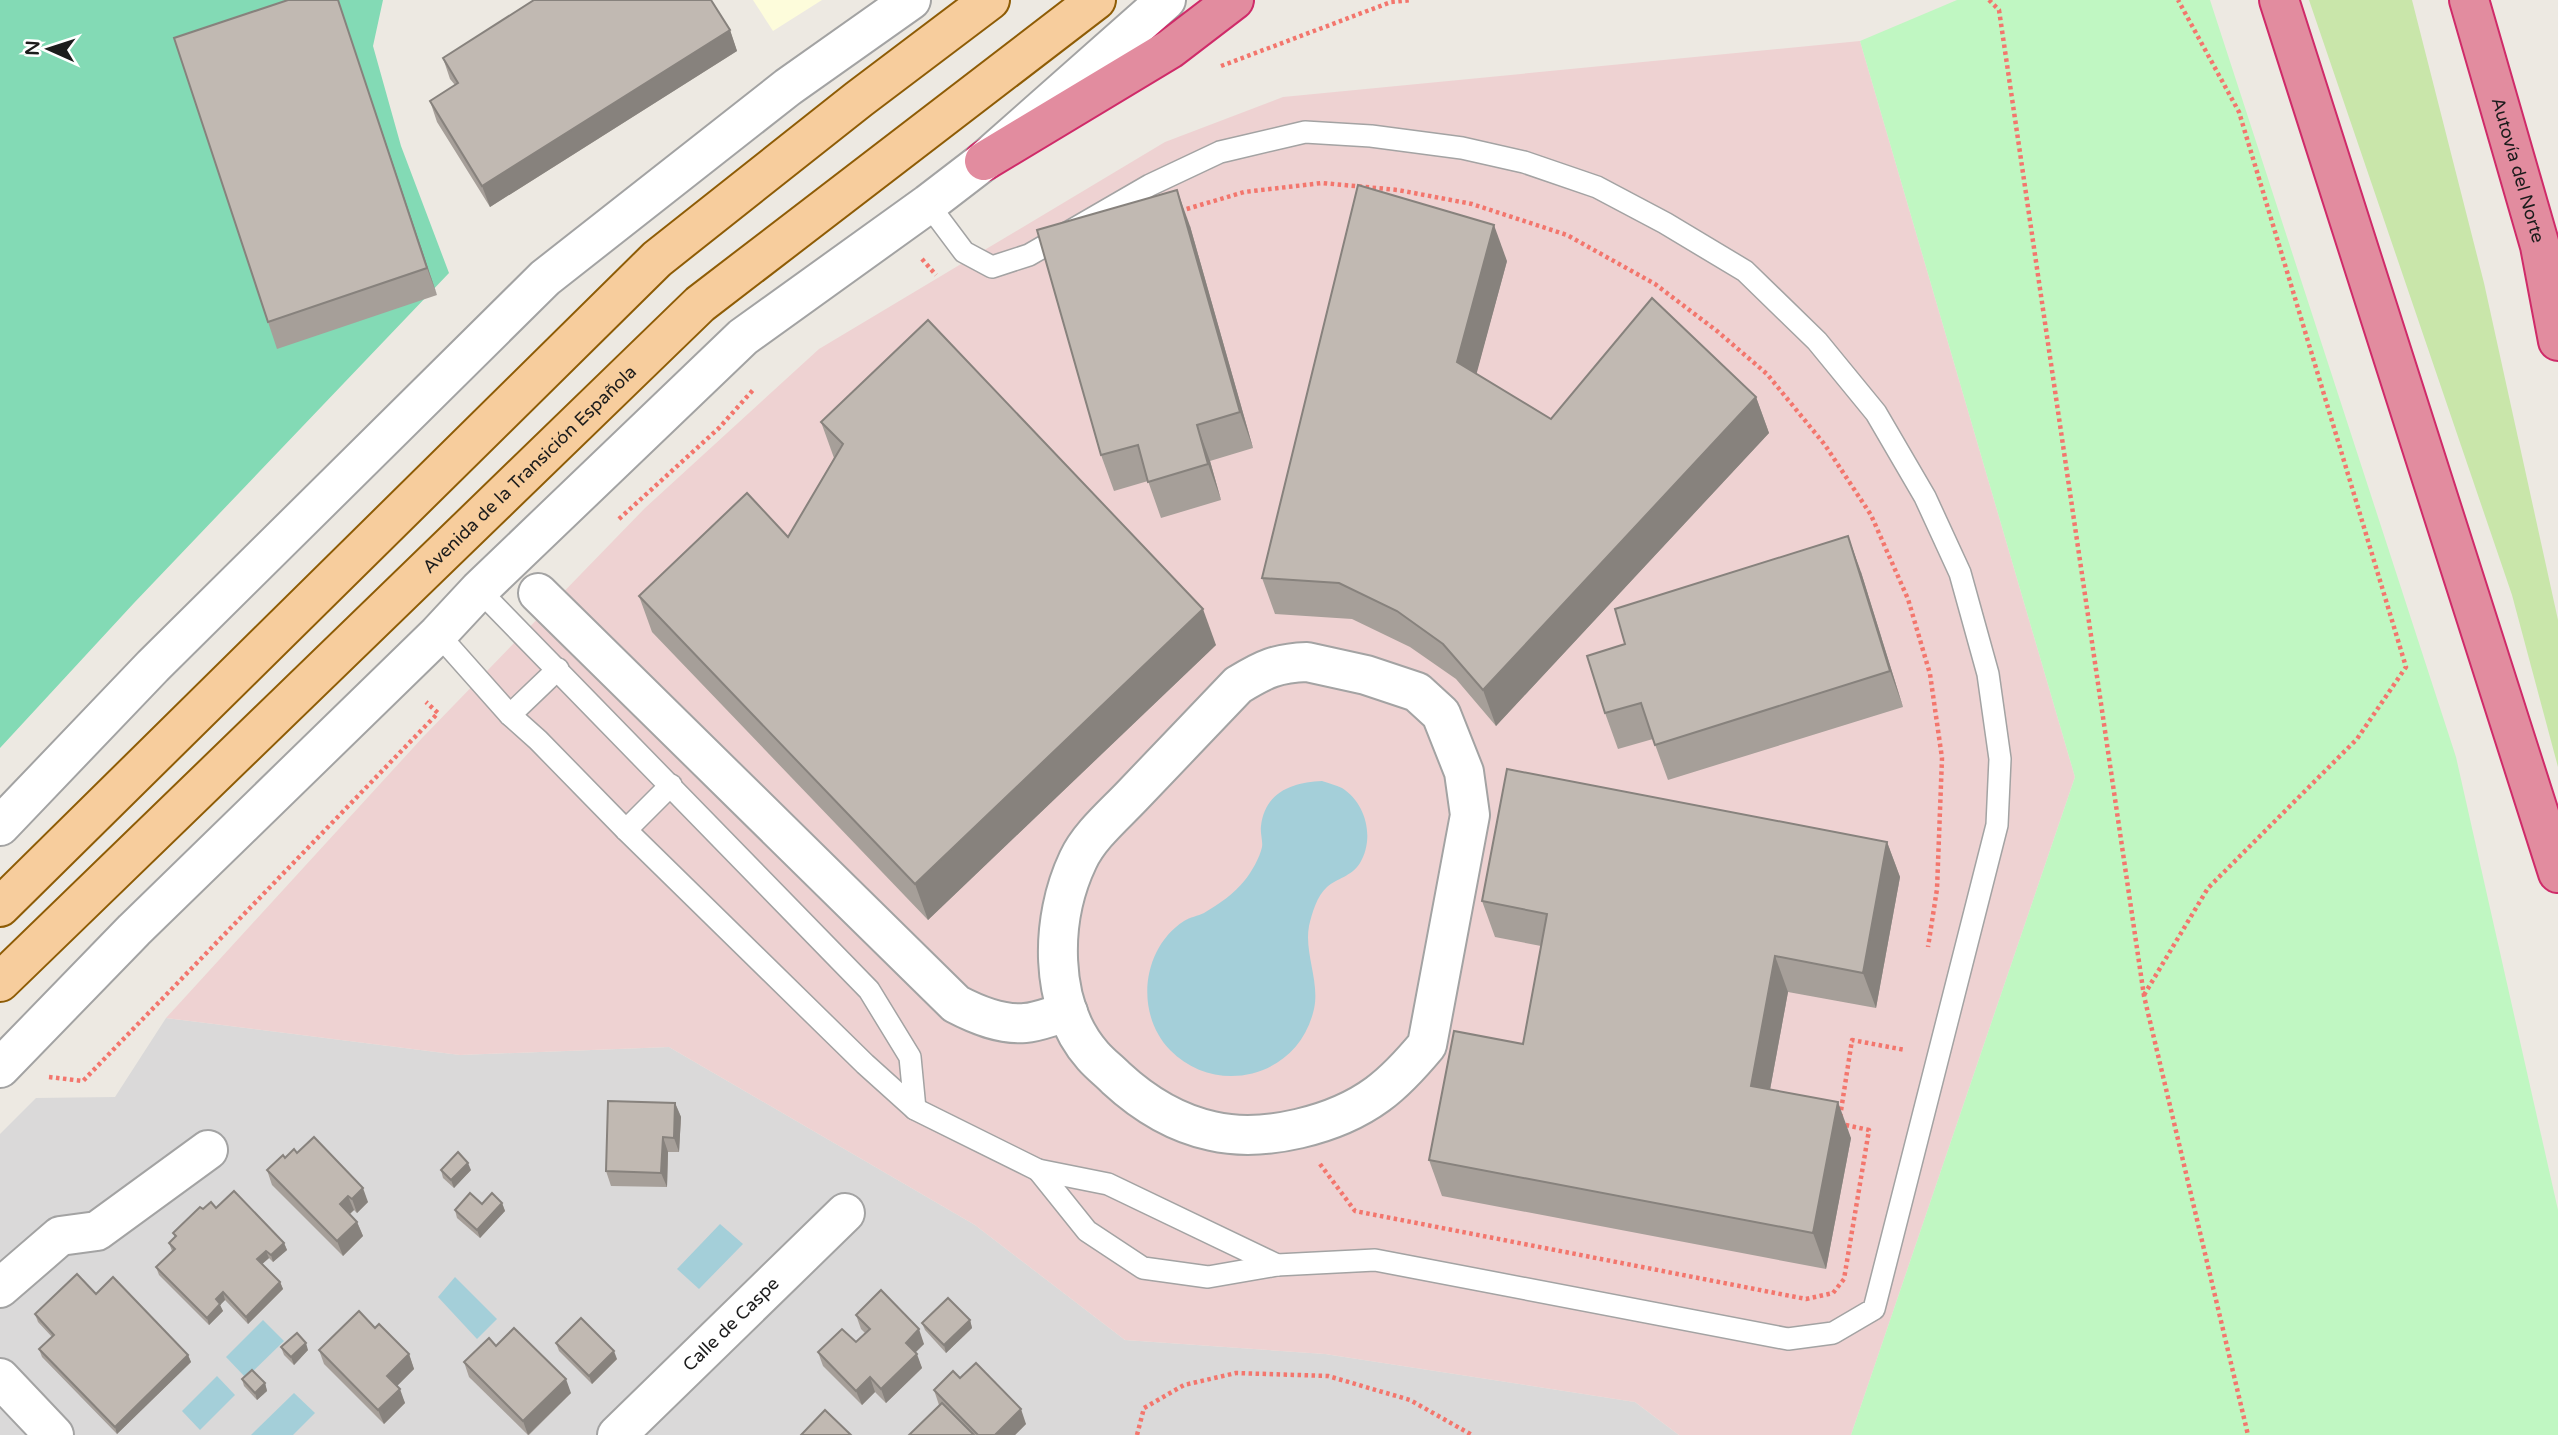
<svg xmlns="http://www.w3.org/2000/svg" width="2558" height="1435" viewBox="0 0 2558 1435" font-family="'Varela Round',sans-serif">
	<rect width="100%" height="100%" fill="#ede9e2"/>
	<path fill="#dad9d9" d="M166 1018 460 1055 669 1047 975 1225 1125 1340 1325 1354 1635 1402 1679 1435H0V1134L36 1098 115 1097Z"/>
	<path fill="#eed2d2" d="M1860 41 2075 777 1851 1435H1679L1635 1402 1325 1354 1125 1340 975 1225 669 1047 460 1055 166 1018 423 737 645 508 819 349 1165 142 1283 97Z"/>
	<path fill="#fdfcdb" d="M753 0H822L773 31Z"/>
	<path fill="#c9e6aa" d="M2309 0H2412L2484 283 2558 620V767L2512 595Z"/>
	<path fill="#c0f7c2" d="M1957 0H2210L2456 757 2558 1210V1435H1851L2075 777 1860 41Z"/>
	<path fill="#83dab5" d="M0 0H383L373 46 401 146 449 273 134 603 0 748Z"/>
	<g fill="#a4cfd9">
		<path d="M1322 781C1328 783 1336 785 1342 788 1366 803 1375 838 1360 863 1351 877 1337 878 1327 887 1317 896 1312 913 1309 926 1304 953 1320 982 1314 1009 1299 1077 1217 1098 1170 1050 1135 1014 1141 949 1184 921 1190 917 1198 916 1204 913 1219 904 1234 894 1245 880 1251 873 1260 857 1262 847 1263 841 1260 833 1261 826 1265 792 1293 782 1322 781Z"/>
		<path d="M720 1224 743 1244 699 1289 677 1269Z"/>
		<path d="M455 1277 497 1319 477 1339 438 1297Z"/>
		<path d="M263 1320 284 1341 246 1378 226 1357Z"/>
		<path d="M217 1376 235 1395 200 1430 182 1411Z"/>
		<path d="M294 1393 315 1413 293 1435H251Z"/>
	</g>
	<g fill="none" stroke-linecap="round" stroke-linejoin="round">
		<defs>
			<g id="lane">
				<path d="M928 204 964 252 992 267 1029 255 1150 185 1220 152 1305 132 1371 136 1462 148 1524 162 1597 187 1665 223 1745 271 1817 341 1876 413 1925 497 1960 573 1988 674 2000 759 1997 825 1874 1309 1833 1333 1788 1339 1375 1260 1277 1265 1208 1277 1143 1268 1087 1231 1038 1170"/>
				<path d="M479 590 869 990 910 1057 915 1109"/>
				<path d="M438 634 510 715 538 740 626 830 865 1064 915 1109 1038 1170 1108 1184 1277 1265"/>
				<path d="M510 715 558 669"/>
				<path d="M626 830 671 785"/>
			</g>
			<g id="street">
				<path d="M538 593 956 1004C977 1015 1001 1025 1025 1023 1039 1022 1054 1015 1068 1012"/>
				<path d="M1307 662 1366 675 1417 692 1441 714 1464 772 1470 815 1427 1045C1412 1063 1397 1080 1378 1094 1336 1125 1264 1143 1212 1131 1175 1123 1143 1103 1116 1078 1109 1071 1100 1064 1093 1056 1048 1005 1050 919 1078 860 1089 836 1114 815 1132 796 1167 759 1203 722 1238 685 1264 669 1277 663 1307 662Z"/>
				<path d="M0 826 153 666 545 278 788 87 911 0"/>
				<path d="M0 1068 134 930 438 634 479 590 743 337 928 204 984 161 1166 0"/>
				<path d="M0 1288 60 1236 97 1231 208 1150"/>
				<path d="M0 1378 54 1435"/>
				<path id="s1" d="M617 1435 845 1213"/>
			</g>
			<g id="primary">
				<path d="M0 907 657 259 859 99 990 0"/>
				<path id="s2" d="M0 982 700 304 1096 0"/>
			</g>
			<g id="highway">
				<path d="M2279 0 2558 873"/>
				<path id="s3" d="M2469 0 2540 246 2558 341"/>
				<path d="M984 161 1170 49 1234 0"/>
			</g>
		</defs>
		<use href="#lane" stroke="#a3a3a3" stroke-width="24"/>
		<use href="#street" stroke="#a3a3a3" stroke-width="42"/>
		<use href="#primary" stroke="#8e5c06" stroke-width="42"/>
		<use href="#highway" stroke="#cf2b69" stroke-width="42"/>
		<g stroke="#f3766d" stroke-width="4.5" stroke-dasharray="3.5 3.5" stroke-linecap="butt">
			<path d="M1989 0 1999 10 2144 996 2248 1435"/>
			<path d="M1221 66 1391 2 1412 0"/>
			<path d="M1180 211 1244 192 1322 183 1398 190 1472 204 1567 235 1655 284 1717 331 1767 374 1825 445 1871 515 1908 599 1930 674 1942 758 1937 889 1928 947"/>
			<path d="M922 259 936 275"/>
			<path d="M619 519 719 428 753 390"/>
			<path d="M2144 995 2208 888 2357 739 2406 667 2239 112 2178 0"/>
			<path d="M49 1077 83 1081 438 713 426 702"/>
			<path d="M1840 1117 1852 1040 1905 1050"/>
			<path d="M1320 1164 1355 1211 1806 1299 1833 1293 1844 1279 1869 1130 1841 1124"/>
			<path d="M1137 1435 1144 1408 1184 1385 1236 1373 1328 1376 1410 1400 1472 1435"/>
		</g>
		<use href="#lane" stroke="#fff" stroke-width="21"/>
		<use href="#street" stroke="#fff" stroke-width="38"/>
		<use href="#primary" stroke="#f7cd9d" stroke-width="38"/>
		<use href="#highway" stroke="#e28c9f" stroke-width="38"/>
	</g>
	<g fill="#a69f99">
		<path d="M338 0 437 295 277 349 268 322Z"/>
		<path d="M730 30 737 51 490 207 437 122 430 101 455 85 450 79 443 58Z"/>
		<path d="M1190 226 1253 448 1210 461 1221 500 1161 518 1148 481 1114 491 1101 455Z"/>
		<path d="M1507 261 1476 374 1551 419 1756 397 1769 433 1496 726 1456 679 1410 647 1352 619 1275 614 1262 578Z"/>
		<path d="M821 422 1216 645 928 920 652 632 639 596 788 537 834 458Z"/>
		<path d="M1861 572 1903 707 1668 780 1653 739 1618 749 1605 713Z"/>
		<path d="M1887 842 1900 877 1876 1008 1788 992 1770 1090 1851 1138 1826 1269 1442 1196 1429 1160 1523 1044 1541 946 1495 937 1482 901Z"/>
		<path d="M675 1103 681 1117 679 1152H668L667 1187 611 1186 606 1171Z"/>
		<path d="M297 1153 368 1202 357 1213 354 1210 350 1214 357 1222 363 1236 343 1256 272 1185 267 1170 285 1158Z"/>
		<path d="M441 1170H471L454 1188 443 1178Z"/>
		<path d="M502 1203 505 1211 480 1238 457 1218 455 1210 482 1204Z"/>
		<path d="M216 1208 284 1243 287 1250 273 1262 269 1258 262 1264 280 1282 283 1289 248 1324 225 1300 220 1305 223 1311 209 1325 159 1275 156 1267 172 1251 169 1243 175 1237 173 1233 203 1209Z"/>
		<path d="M96 1294 188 1355 191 1362 117 1434 42 1357 39 1349 52 1337 38 1322 35 1314Z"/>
		<path d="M856 1315 924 1344 915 1352 922 1368 886 1403 875 1392 862 1405 823 1366 818 1352 856 1342 865 1333 861 1329Z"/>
		<path d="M970 1320 972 1328 946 1353 925 1330 922 1323Z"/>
		<path d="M556 1343 617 1359 592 1384 559 1351Z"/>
		<path d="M281 1347 308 1350 294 1365 284 1355Z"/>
		<path d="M319 1350 409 1354 414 1369 397 1386 405 1403 384 1424 324 1364Z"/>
		<path d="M464 1362 571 1393 529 1435H528L469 1377Z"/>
		<path d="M960 1378 1026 1424 1015 1435H909L939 1405 934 1390Z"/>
		<path d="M242 1379 265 1383 267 1391 257 1400 244 1386Z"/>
	</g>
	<g fill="#87827d">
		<path d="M338 0 437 295 427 268Z"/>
		<path d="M730 30 737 51 490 207 482 186Z"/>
		<path d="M1177 190 1190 226 1253 448 1240 412Z"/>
		<path d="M1494 225 1507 261 1470 398 1457 362Z"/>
		<path d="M1756 397 1769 433 1496 726 1483 690Z"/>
		<path d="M1197 425 1210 461 1221 500 1208 464Z"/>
		<path d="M1848 536 1861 572 1903 707 1890 671Z"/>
		<path d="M1203 609 1216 645 928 920 915 884Z"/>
		<path d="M1887 842 1900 877 1876 1008 1863 973Z"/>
		<path d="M1775 956 1788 992 1764 1122 1751 1086Z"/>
		<path d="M1838 1102 1851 1138 1826 1269 1813 1233Z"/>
		<path d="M675 1103 681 1117 679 1152 674 1138Z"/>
		<path d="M663 1137 668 1152 667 1187 661 1173Z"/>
		<path d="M468 1163 471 1170 454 1188 451 1180Z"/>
		<path d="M363 1188 368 1202 357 1213 352 1199Z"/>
		<path d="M348 1196 354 1210 345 1218 340 1204Z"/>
		<path d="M502 1203 505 1211 480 1238 477 1230Z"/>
		<path d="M357 1222 363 1236 343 1256 337 1241Z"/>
		<path d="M284 1243 287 1250 273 1262 271 1255Z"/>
		<path d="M266 1251 269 1258 260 1266 257 1259Z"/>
		<path d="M280 1282 283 1289 248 1324 246 1317Z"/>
		<path d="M223 1292 225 1300 220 1305 223 1311 209 1325 207 1318 216 1299Z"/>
		<path d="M970 1320 972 1328 946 1353 944 1345Z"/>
		<path d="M919 1329 924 1344 911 1357 906 1343Z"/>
		<path d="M306 1343 308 1350 294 1365 291 1357Z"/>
		<path d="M614 1351 617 1359 592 1384 589 1376Z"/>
		<path d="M409 1354 414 1369 393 1390 387 1376Z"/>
		<path d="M917 1354 922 1368 886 1403 881 1389Z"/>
		<path d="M188 1355 191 1362 117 1434 115 1427Z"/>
		<path d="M870 1377 875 1392 862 1405 856 1391Z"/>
		<path d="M566 1379 571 1393 528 1435 523 1421Z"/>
		<path d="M265 1383 267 1391 257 1400 255 1393Z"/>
		<path d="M400 1389 405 1403 384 1424 378 1410Z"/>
		<path d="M1021 1409 1026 1424 1015 1435H995Z"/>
	</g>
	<g fill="#c1b9b2" stroke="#87827d" stroke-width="2">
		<path d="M288 0H338L427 268 268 322 174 38Z"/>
		<path d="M534 0H711L730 30 482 186 430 101 458 83 443 58Z"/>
		<path d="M1358 185 1494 225 1457 362 1551 419 1652 298 1756 397 1483 690 1443 644 1397 611 1339 583 1262 578Z"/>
		<path d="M1177 190 1240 412 1197 425 1208 464 1148 482 1138 445 1101 455 1037 230Z"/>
		<path d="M928 320 1203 609 915 884 639 596 747 493 788 537 843 444 821 422Z"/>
		<path d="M1848 536 1890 671 1655 745 1641 703 1605 713 1587 656 1625 644 1615 609Z"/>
		<path d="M1507 769 1887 842 1863 973 1775 956 1751 1086 1838 1102 1813 1233 1429 1160 1454 1031 1523 1044 1547 914 1482 901Z"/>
		<path d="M608 1101 675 1103 674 1138 663 1137 661 1173 606 1171Z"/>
		<path d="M314 1137 363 1188 352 1199 348 1196 340 1204 357 1222 337 1241 267 1170 283 1155 285 1158 294 1149 297 1153Z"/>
		<path d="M458 1152 468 1163 451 1180 441 1170Z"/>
		<path d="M234 1191 284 1243 271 1255 266 1251 257 1259 280 1282 246 1317 223 1292 216 1299 220 1304 207 1318 156 1267 175 1249 169 1243 176 1236 173 1233 200 1207 203 1209 211 1202 216 1208Z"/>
		<path d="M470 1193 482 1204 492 1193 502 1203 477 1230 455 1210Z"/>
		<path d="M77 1274 96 1294 113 1277 188 1355 115 1427 39 1349 54 1335 35 1314Z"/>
		<path d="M881 1290 919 1329 906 1343 917 1354 881 1389 870 1377 856 1391 818 1352 842 1329 856 1342 870 1329 856 1315Z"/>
		<path d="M948 1298 970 1320 944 1345 922 1323Z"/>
		<path d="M359 1311 375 1328 379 1324 409 1354 387 1376 400 1389 378 1410 319 1350Z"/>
		<path d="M581 1318 614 1351 589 1376 556 1343Z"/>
		<path d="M514 1328 566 1379 523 1421 464 1362 489 1338 496 1346Z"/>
		<path d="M297 1333 306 1343 291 1357 281 1347Z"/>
		<path d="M976 1363 1021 1409 995 1435H978L934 1390 953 1371 960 1378Z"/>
		<path d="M252 1370 265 1383 255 1393 242 1379Z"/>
		<path d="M942 1403 974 1435H909Z"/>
		<path d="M825 1410 851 1435H801Z"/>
	</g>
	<g text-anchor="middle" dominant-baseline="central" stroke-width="5" stroke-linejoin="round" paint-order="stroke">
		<g font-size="18" fill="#1c1c1c" stroke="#fff">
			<text stroke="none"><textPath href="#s3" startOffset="177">Autovía del Norte</textPath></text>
			<text stroke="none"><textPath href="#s2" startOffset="737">Avenida de la Transición Española</textPath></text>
			<text stroke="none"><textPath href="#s1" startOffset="159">Calle de Caspe</textPath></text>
		</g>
	</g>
	<g transform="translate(49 49) rotate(273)" stroke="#ffffff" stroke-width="5" paint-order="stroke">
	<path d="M0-5L12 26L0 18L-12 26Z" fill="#1c1c1c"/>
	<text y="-10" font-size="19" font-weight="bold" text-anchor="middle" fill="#1c1c1c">N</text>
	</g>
</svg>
